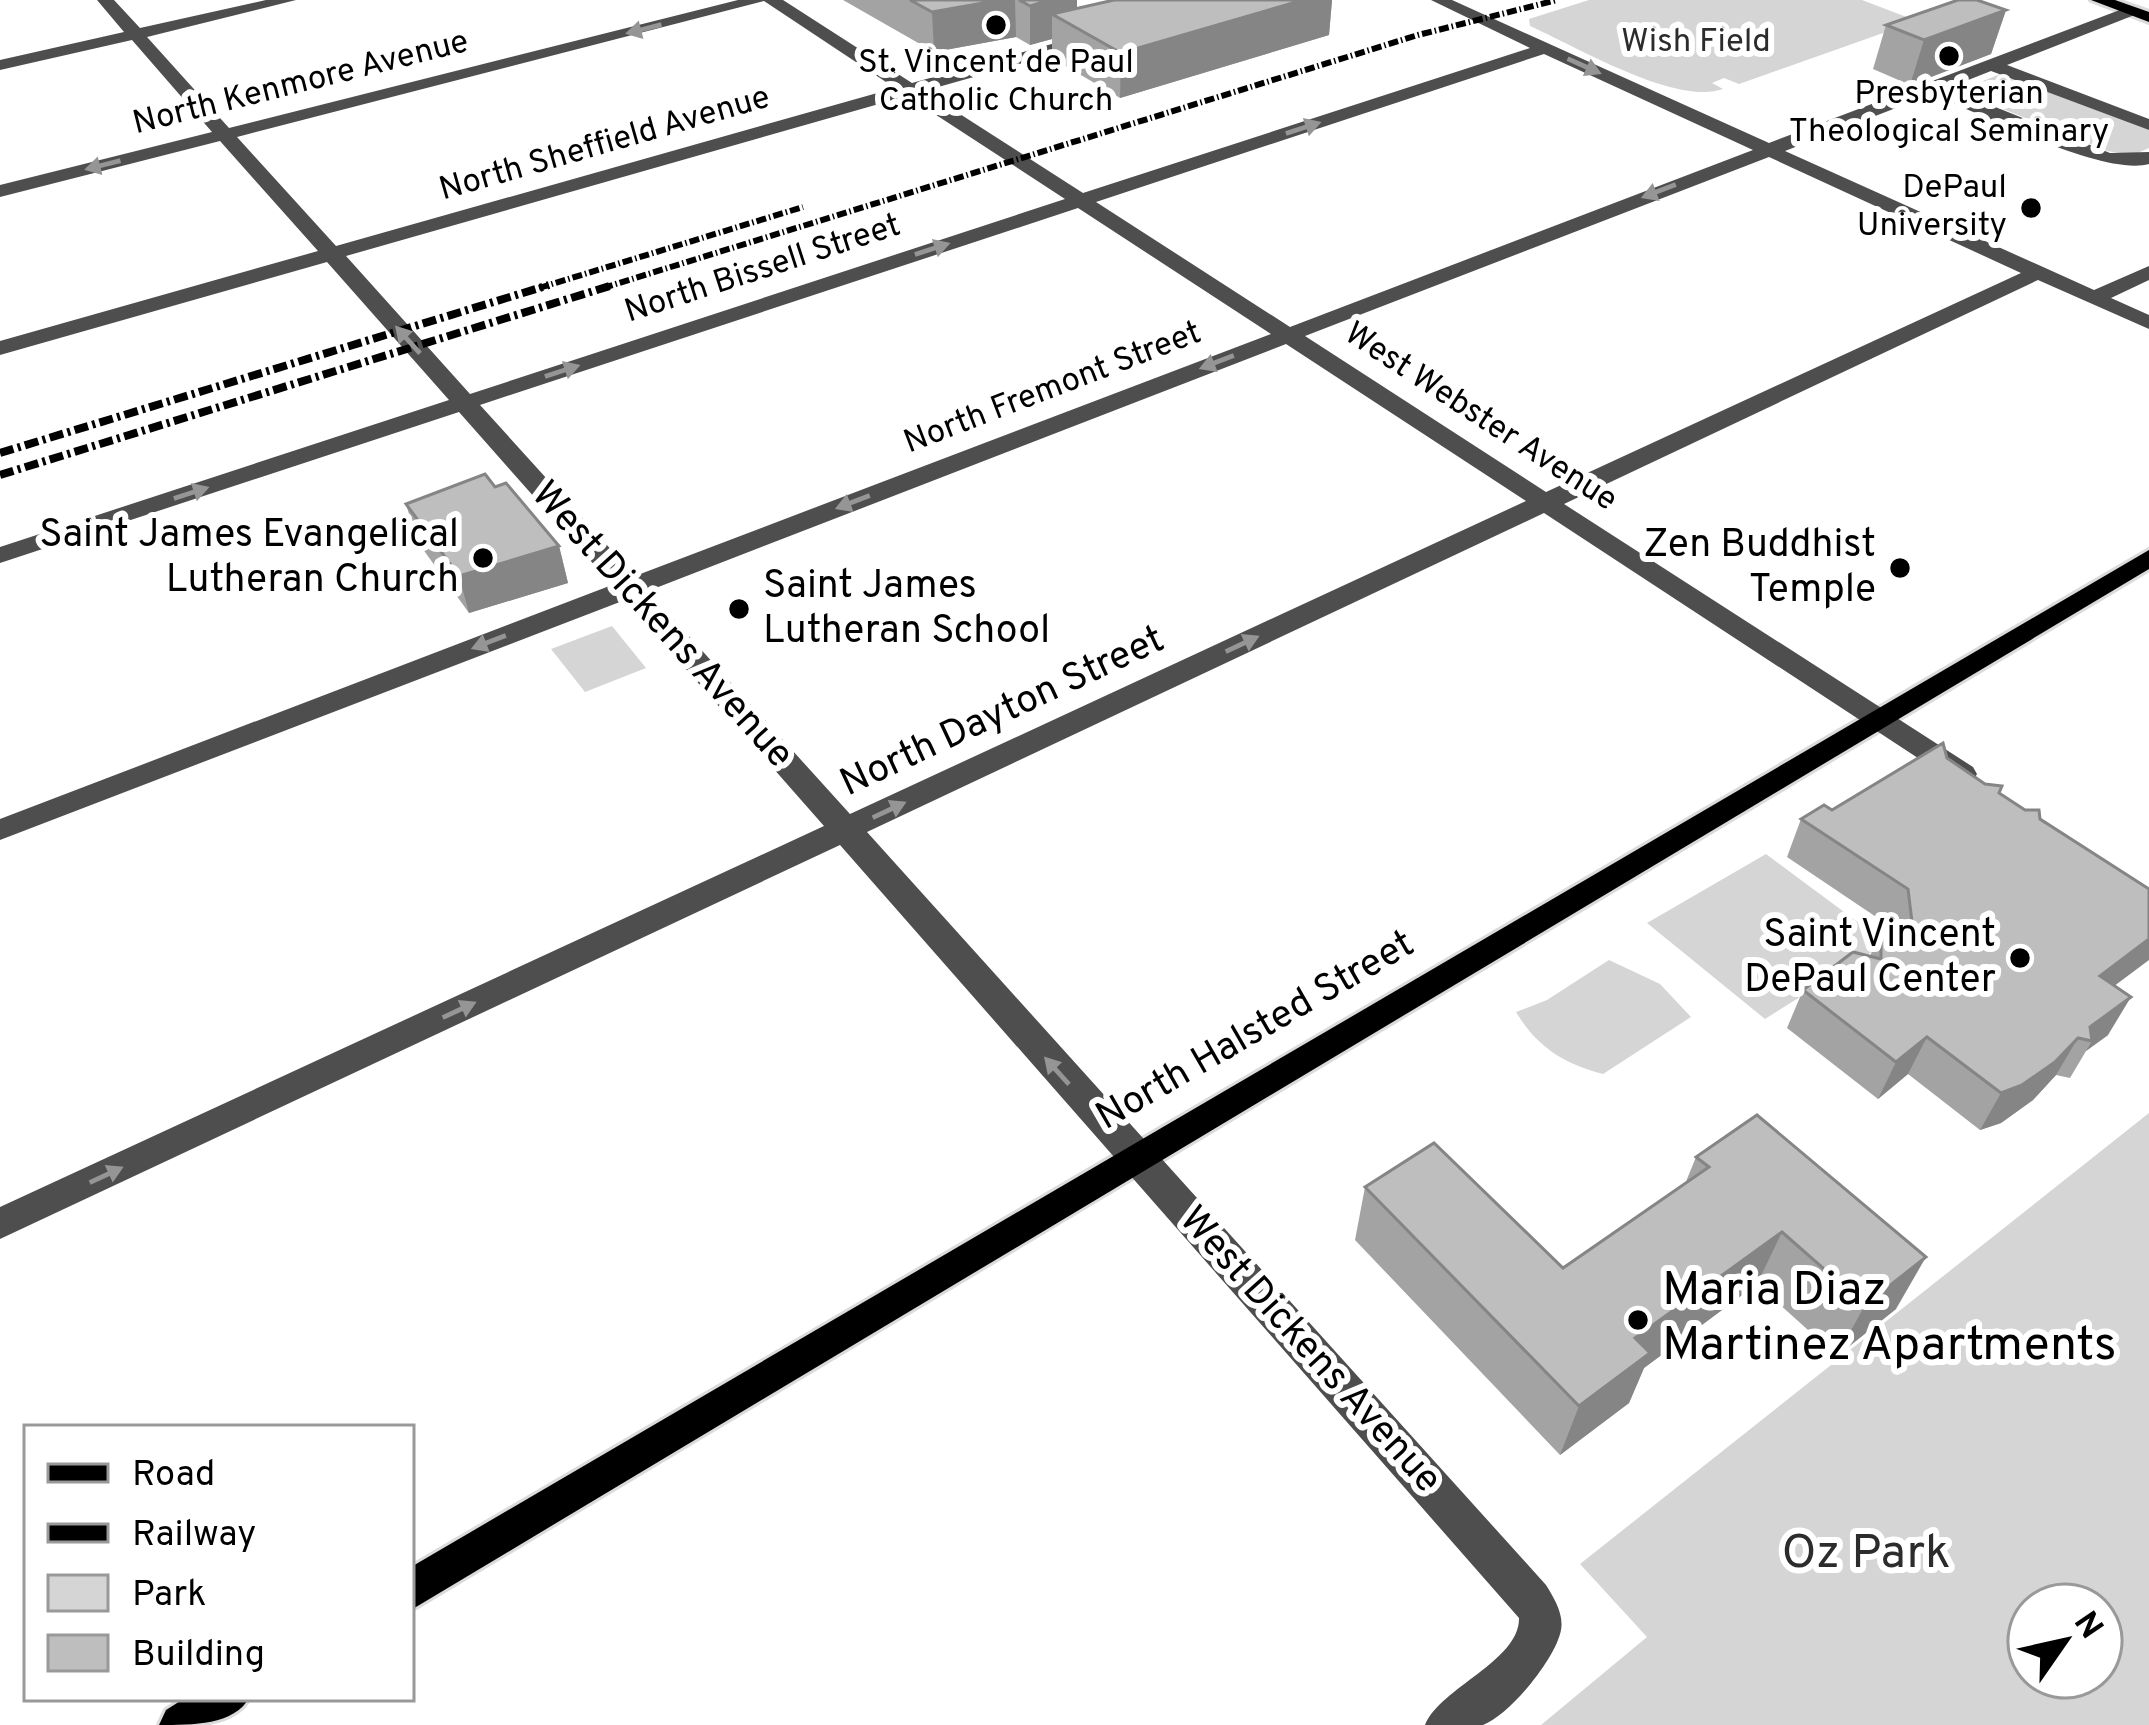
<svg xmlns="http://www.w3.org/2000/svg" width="2149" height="1725" viewBox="0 0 2149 1725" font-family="Overpass,sans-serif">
	<rect width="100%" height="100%" fill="#fff"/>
	<g fill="#d5d5d5" fill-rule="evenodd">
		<path d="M1589 0H1862L1917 21 1739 84 1724 78 1712 83 1723 89C1676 106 1577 47 1530 26L1529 19Z"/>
		<path d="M2003 73 2149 130V148L2133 155 2107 151 1958 91Z"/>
		<path d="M612 626 646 668 585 692 551 649Z"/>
		<path d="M1766 854 1886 943 1765 1019 1647 923Z"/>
		<path d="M1609 960 1660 984 1691 1017 1603 1074C1563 1063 1538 1048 1516 1012L1547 1000Z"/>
		<path d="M2149 1113V1725H1541L1647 1637 1580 1564ZM2029 1605H2101V1677H2029Z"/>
	</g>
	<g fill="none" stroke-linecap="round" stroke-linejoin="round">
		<defs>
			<g id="major">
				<path d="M2091 0H2115L2149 12V22Z"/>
				<path d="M2149 550V569L411 1610V1567Z"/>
				<path d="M185 1698H249C234 1725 193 1725 159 1725L166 1710Z"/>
			</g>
		</defs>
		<use href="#major" stroke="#dbdbdb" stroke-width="6"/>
		<path fill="#4e4e4e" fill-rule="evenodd" d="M97 0H114L140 28 266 0H296L147 37 229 128 738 0H783L912 83 1091 33 1097 34V42L924 91 1083 193 1530 48 1431 0H1452L1769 143 2125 8H2137V14L2007 65 2149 119V130L1991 71 1948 88 2110 153 2149 152V164C2104 177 1979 113 1932 94L1785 151 2094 290 2149 266V280L2111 298 2149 315V329L2038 280 1564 504 1973 767 1977 774 1973 781H1953L1544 513 867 832 1546 1585C1554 1598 1564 1614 1561 1630 1556 1658 1510 1715 1483 1725 1468 1725 1441 1725 1425 1725 1441 1687 1520 1661 1519 1618L840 845 0 1239V1207L824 826 625 600 0 840V819L612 585 459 412 0 563V547L449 400 327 262 0 355V341L318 251 220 141 0 197V185L212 132 132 40 0 70V60L124 32ZM764 1 895 88 336 246 237 137ZM1544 54 1753 150 1290 327 1096 202ZM907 96 1065 199 470 394 346 256ZM1769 157 2021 273 1546 492 1305 336ZM1078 208 1271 334 635 576 480 405ZM1286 344 1526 501 850 814 648 591Z"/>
		<use href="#major" fill="#000" fill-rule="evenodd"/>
		<g stroke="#000" stroke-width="6" stroke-dasharray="10 3 1.5 3" stroke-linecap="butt">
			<path d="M539 288 803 207"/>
			<path d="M603 288 1418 35 1557 0"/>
		</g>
		<g stroke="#000" stroke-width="8" stroke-dasharray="14 4.5 3 4.5" stroke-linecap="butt">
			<path d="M0 453 549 285"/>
			<path d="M0 475 613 285"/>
		</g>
	</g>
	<g fill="#a3a3a3">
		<path d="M843 0H1077V8L1114 0H1332L1329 35 1120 98 1052 58V39L1030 45 1016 37 934 52Z"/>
		<path d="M2006 10 1991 54 1910 85 1873 69 1886 25Z"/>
		<path d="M495 487 559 546 568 583 469 613 417 541 406 504Z"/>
		<path d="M1947 758 2040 819 2115 986 2108 1035 2086 1051 2070 1078 2056 1075 2033 1100 2001 1123 1980 1130 1908 1074 1878 1099 1787 1028 1803 990 1870 956 1881 930 1892 932 1891 927 1787 857 1801 819 1832 810Z"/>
		<path d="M1696 1157 1896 1309 1837 1356 1757 1284 1644 1368 1629 1403 1560 1455 1355 1240 1365 1187 1563 1268 1685 1184Z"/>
	</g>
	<g fill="#858585">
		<path d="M1000 0H1015L1016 37 934 52 932 12Z"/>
		<path d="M1050 0H1077V28L1052 14V39L1030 45V6Z"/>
		<path d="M1303 0H1332L1329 35 1120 98 1121 53Z"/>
		<path d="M2006 10 1991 54 1910 85 1924 40Z"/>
		<path d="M559 546 568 583 469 613 459 576Z"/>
		<path d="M2149 939V960L2078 1013 2100 976Z"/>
		<path d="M2131 997 2108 1035 2086 1051 2092 1041 2090 1027Z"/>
		<path d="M1927 1037 1908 1074 1878 1099 1896 1062Z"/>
		<path d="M2078 1038 2056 1075 2033 1100 2001 1123 1980 1130 2001 1093Z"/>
		<path d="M1782 1232 1757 1284 1644 1368 1629 1403 1560 1455 1579 1406 1635 1338Z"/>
		<path d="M1926 1257 1896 1309 1837 1356 1865 1305Z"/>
	</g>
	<g fill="#bebebe" stroke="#858585" stroke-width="3">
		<path d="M910 0H1000L932 12Z"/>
		<path d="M1019 0H1050L1030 6Z"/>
		<path d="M1114 0H1303L1121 53 1052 14Z"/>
		<path d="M1958 0H1977L2006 10 1924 40 1886 25Z"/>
		<path d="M485 474 495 487 506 483 559 546 459 576 406 504Z"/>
		<path d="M1943 743 1947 758 1985 784 2002 786 1999 793 2025 810H2039L2040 819 2149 889V939L2100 976 2131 997 2090 1027 2092 1041 2078 1038 2055 1062 2022 1085 2001 1093 1927 1037 1896 1062 1803 990 1853 952 1881 959V930L1914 938 1908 889 1801 819 1824 805 1832 810Z"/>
		<path d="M1757 1115 1926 1257 1865 1305 1782 1232 1635 1338 1650 1353 1579 1406 1365 1187 1434 1143 1563 1268 1709 1167 1696 1157Z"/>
	</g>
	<defs><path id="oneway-solid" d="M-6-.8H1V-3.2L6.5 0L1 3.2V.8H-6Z" transform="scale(3)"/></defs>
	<g fill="#959595">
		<use href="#oneway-solid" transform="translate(644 29) rotate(166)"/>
		<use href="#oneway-solid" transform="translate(1584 66) rotate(24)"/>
		<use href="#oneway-solid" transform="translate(1303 128) rotate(-18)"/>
		<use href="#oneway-solid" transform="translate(103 165) rotate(166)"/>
		<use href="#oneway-solid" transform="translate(1659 191) rotate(159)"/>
		<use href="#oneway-solid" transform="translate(932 249) rotate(-18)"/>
		<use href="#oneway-solid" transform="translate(408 340) rotate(-132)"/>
		<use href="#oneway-solid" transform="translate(1217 362) rotate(159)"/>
		<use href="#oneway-solid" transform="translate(562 371) rotate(-18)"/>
		<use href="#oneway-solid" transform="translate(191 493) rotate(-18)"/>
		<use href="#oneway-solid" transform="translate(853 502) rotate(159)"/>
		<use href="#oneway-solid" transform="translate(489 642) rotate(159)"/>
		<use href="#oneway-solid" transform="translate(1242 644) rotate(-25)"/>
		<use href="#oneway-solid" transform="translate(889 810) rotate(-25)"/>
		<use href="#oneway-solid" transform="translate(459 1010) rotate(-25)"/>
		<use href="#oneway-solid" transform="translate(1057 1071) rotate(-132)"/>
		<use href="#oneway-solid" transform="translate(106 1175) rotate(-25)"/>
	</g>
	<g fill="#000" stroke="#fff" stroke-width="4.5">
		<circle cx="996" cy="25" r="12"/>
		<circle cx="1949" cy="56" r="12"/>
		<circle cx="2031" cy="208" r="12"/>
		<circle cx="483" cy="558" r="12"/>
		<circle cx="1900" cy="568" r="12"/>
		<circle cx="739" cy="609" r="12"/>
		<circle cx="2020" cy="958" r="12"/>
		<circle cx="1638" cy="1320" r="12"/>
	</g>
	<g text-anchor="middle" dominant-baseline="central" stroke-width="12" stroke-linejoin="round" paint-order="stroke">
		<g font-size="33" fill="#2c2c2c" stroke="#fff">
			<text x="1696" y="43">Wish Field</text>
		</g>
		<g font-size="33" fill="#000" stroke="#fff">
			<text x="996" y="64">St. Vincent de Paul<tspan x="996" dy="38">Catholic Church</tspan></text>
			<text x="1949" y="95">Presbyterian<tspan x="1949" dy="38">Theological Seminary</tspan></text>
			<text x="2007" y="189" text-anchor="end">DePaul<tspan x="2007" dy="38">University</tspan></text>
		</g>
		<g font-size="33" fill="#000" stroke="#fff">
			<text transform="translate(301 84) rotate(-14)">North Kenmore Avenue</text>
			<text transform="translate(605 145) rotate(-16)">North Sheffield Avenue</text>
			<text transform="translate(763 270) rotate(-18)">North Bissell Street</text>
			<text transform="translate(1053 389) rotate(-21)">North Fremont Street</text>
			<text transform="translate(1480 418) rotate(33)">West Webster Avenue</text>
		</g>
		<g font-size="39" fill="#000" stroke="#fff" text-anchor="end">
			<text x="459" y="536">Saint James Evangelical<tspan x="459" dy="45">Lutheran Church</tspan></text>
			<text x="1876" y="546">Zen Buddhist<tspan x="1876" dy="45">Temple</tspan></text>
			<text x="763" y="587" text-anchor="start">Saint James<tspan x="763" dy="45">Lutheran School</tspan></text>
			<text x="1996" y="936">Saint Vincent<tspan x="1996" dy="45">DePaul Center</tspan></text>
		</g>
		<g font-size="39" fill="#000" stroke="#fff">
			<text transform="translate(661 626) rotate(48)">West Dickens Avenue</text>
			<text transform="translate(1003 713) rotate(-25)">North Dayton Street</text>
			<text transform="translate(1256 1032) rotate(-30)">North Halsted Street</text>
			<text transform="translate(1309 1351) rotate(48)">West Dickens Avenue</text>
		</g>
		<g font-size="48" fill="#000" stroke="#fff" text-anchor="start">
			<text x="1662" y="1292">Maria Diaz<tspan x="1662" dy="55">Martinez Apartments</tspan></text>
		</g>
		<g font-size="48" fill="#2c2c2c" stroke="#fff">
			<text x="1866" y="1555">Oz Park</text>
		</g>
	</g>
	<rect x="24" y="1425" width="390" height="276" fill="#ffffff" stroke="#999999" stroke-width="3"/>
	<rect x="48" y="1464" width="60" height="18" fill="#000000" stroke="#999999" stroke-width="3"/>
	<text x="132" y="1485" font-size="36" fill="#000000">Road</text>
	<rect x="48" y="1524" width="60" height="18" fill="#000000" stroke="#999999" stroke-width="3"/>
	<text x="132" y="1545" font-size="36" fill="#000000">Railway</text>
	<rect x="48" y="1575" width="60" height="36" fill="#d5d5d5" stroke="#999999" stroke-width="3"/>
	<text x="132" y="1605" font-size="36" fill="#000000">Park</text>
	<rect x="48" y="1635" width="60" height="36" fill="#bebebe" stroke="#999999" stroke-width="3"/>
	<text x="132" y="1665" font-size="36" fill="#000000">Building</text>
	<g transform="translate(2065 1641) rotate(56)"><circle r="57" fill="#ffffff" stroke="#999999" stroke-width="3"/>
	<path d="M0-9L21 45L0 30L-21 45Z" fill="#000000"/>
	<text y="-18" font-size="33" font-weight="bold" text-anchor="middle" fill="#000000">N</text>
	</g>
</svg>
